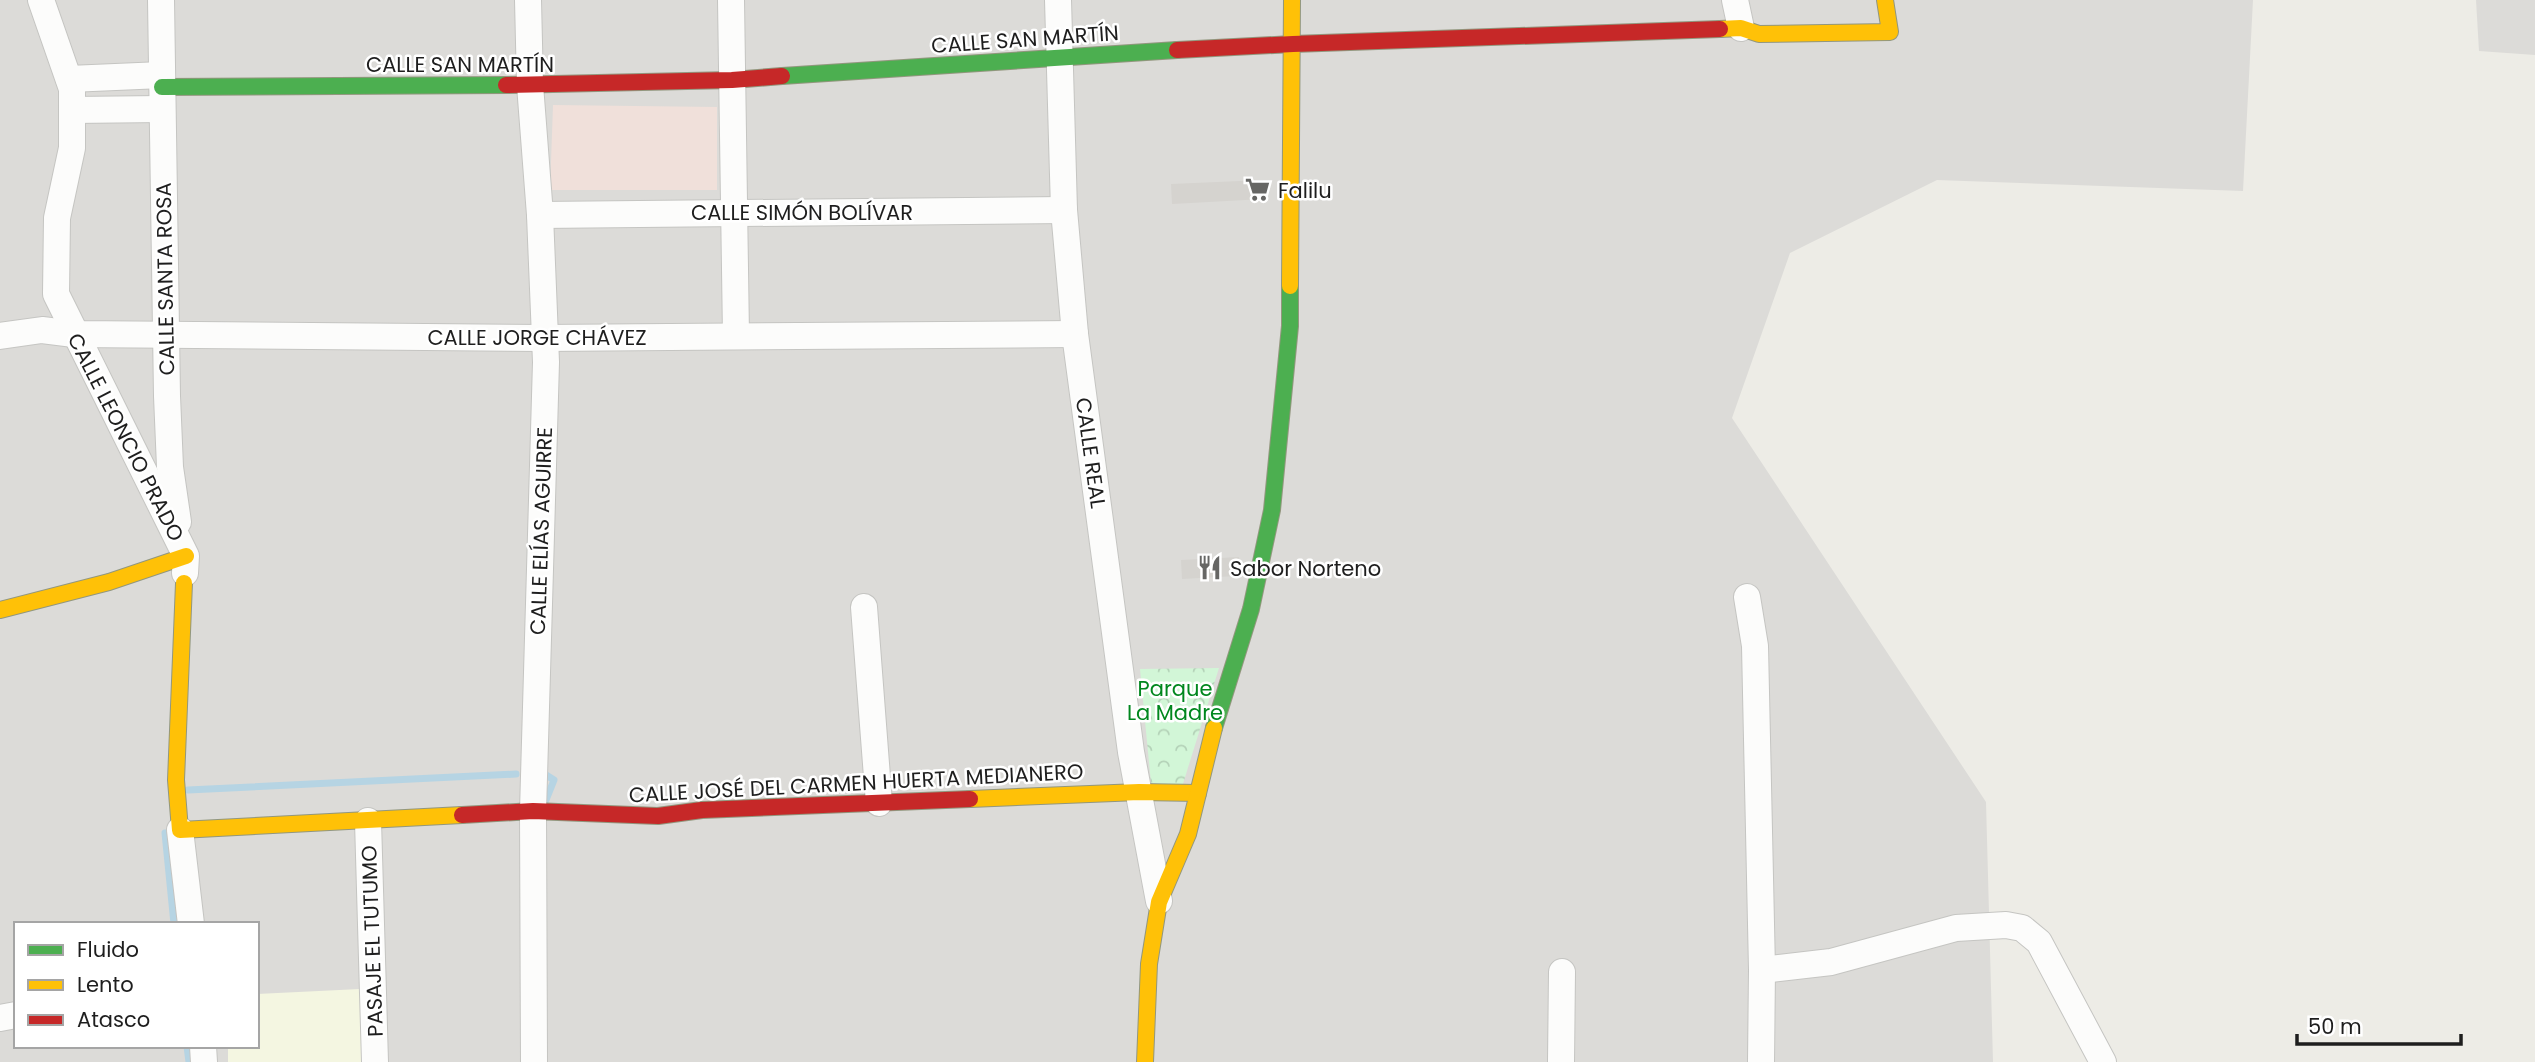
<svg xmlns="http://www.w3.org/2000/svg" width="2535" height="1062" viewBox="0 0 2535 1062" font-family="Poppins,sans-serif">
	<defs>
		<pattern id="park-crowns" width="20" height="18" patternUnits="userSpaceOnUse" patternTransform="scale(1.75)"><rect width="20" height="18" fill="#d2f6d7"/><path d="M2 6a3 3 0 1 1 6 0M12 15a3 3 0 1 1 6 0" fill="none" stroke="#b4d2b8"/></pattern>
	</defs>
	<rect width="100%" height="100%" fill="#edece6"/>
	<g fill="#dcdbd8" fill-rule="evenodd">
		<path d="M0 0H2253L2243 191 1937 180 1790 253 1732 418 1986 802 1993 1062H0ZM16 924H257V1046H16Z"/>
		<path d="M2476 0H2535V55L2479 51Z"/>
	</g>
	<path fill="#f0e0da" d="M553 105 717 107V190H550Z"/>
	<path fill="#f4f6e1" d="M360 989 365 1062H228V1046H257V994Z"/>
	<path fill="url(#park-crowns)" d="M1219 668 1182 787 1151 783 1140 669Z"/>
	<g fill="none" stroke-linecap="round" stroke-linejoin="round">
		<g stroke="#b6d4e3" stroke-width="7">
			<path d="M543 773 554 780 546 800"/>
			<path d="M188 790 516 774"/>
			<path d="M165 833 174 924"/>
			<path d="M187 1046 189 1062"/>
		</g>
	</g>
	<g fill="#d5d3cf">
		<path d="M1263 180 1264 199 1172 204 1171 184Z"/>
		<path d="M1239 557 1236 576 1182 579 1181 560Z"/>
	</g>
	<g fill="none" stroke-linecap="round" stroke-linejoin="round">
		<defs>
			<g id="street">
				<path d="M41 0 72 89V148L57 218 56 294 186 556 185 573"/>
				<path d="M161 0 167 396 170 467 178 522"/>
				<path d="M528 0 530 85 540 215 546 362 533 811 534 1062"/>
				<path d="M731 0 736 336"/>
				<path d="M1058 0 1064 210 1075 334 1131 752 1159 901"/>
				<path d="M1735 0 1741 28"/>
				<path d="M69 79 162 75"/>
				<path d="M72 110 162 109"/>
				<path d="M540 215 1064 210"/>
				<path d="M0 336 42 330 74 334 544 338 1075 334"/>
				<path d="M1747 597 1755 646 1762 970 1761 1062"/>
				<path d="M864 607 879 803"/>
				<path d="M368 821 375 1062"/>
				<path d="M180 830 191 924"/>
				<path d="M1762 970 1831 962 1956 928 2006 925 2022 928 2039 942 2103 1062"/>
				<path d="M0 1018 16 1015"/>
				<path d="M203 1046 204 1062"/>
				<path d="M1561 1062 1562 972"/>
			</g>
			<g id="fast">
				<path d="M782 76 1177 50"/>
				<path d="M162 87 506 85"/>
				<path d="M1214 728 1251 609 1272 510 1290 326V286"/>
			</g>
			<g id="slow">
				<path d="M1720 29 1741 28 1759 34 1890 32 1885 0"/>
				<path d="M1290 286 1292 0"/>
				<path d="M184 583 176 780 180 830 462 815"/>
				<path d="M0 610 109 582 186 556"/>
				<path d="M970 799 1139 792 1198 793"/>
				<path d="M1145 1062 1149 964 1159 902 1188 834 1214 728"/>
			</g>
			<g id="jam">
				<path d="M1177 50 1293 44 1720 29"/>
				<path d="M506 85 732 80 782 76"/>
				<path d="M462 815 533 811 658 816 702 810 970 799"/>
			</g>
		</defs>
		<use href="#street" stroke="#c5c5c2" stroke-width="28"/>
		<use href="#fast" stroke="#92977e" stroke-width="18"/>
		<use href="#slow" stroke="#92977e" stroke-width="18"/>
		<use href="#jam" stroke="#92977e" stroke-width="18"/>
		<use href="#street" stroke="#fcfcfb" stroke-width="26"/>
		<use href="#fast" stroke="#4caf50" stroke-width="16"/>
		<use href="#slow" stroke="#ffc107" stroke-width="16"/>
		<use href="#jam" stroke="#c62828" stroke-width="16"/>
	</g>
	<defs>
		<symbol id="supermarket-bare" viewBox="-9 -9 18 18"><path d="M-6-5.5h2.5l.6 2H6L4.5 2H-2.5L-4.4-4H-6ZM-1.5 3.2a1.3 1.3 0 1 0 .1 0ZM3 3.2a1.3 1.3 0 1 0 .1 0Z" fill="#666664" stroke="#fff" stroke-width="2.5" paint-order="stroke"/></symbol>
		<symbol id="restaurant-bare" viewBox="-9 -9 18 18"><path d="M-5-6h1v4h1v-4h1v4h1v-4h1v5L-1.5 .5V6h-2V.5L-5-1ZM5-6V6H3V1.5H1.5Q1.5-4 5-6Z" fill="#666664" stroke="#fff" stroke-width="2.5" paint-order="stroke"/></symbol>
	</defs>
	<g fill-rule="evenodd">
		<use href="#supermarket-bare" x="1240" y="172" width="35" height="35"/>
		<use href="#restaurant-bare" x="1192" y="550" width="35" height="35"/>
	</g>
	<g text-anchor="middle" dominant-baseline="central" stroke-width="5" stroke-linejoin="round" paint-order="stroke">
		<g font-size="21" fill="#1e1e1e" stroke="#fff">
			<text transform="translate(1025 39) rotate(-4)">CALLE SAN MARTÍN</text>
			<text x="460" y="64">CALLE SAN MARTÍN</text>
			<text x="802" y="212">CALLE SIMÓN BOLÍVAR</text>
			<text transform="translate(165 279) rotate(-91)">CALLE SANTA ROSA</text>
			<text x="537" y="337">CALLE JORGE CHÁVEZ</text>
			<text transform="translate(126 437) rotate(63)">CALLE LEONCIO PRADO</text>
			<text transform="translate(1091 453) rotate(82)">CALLE REAL</text>
			<text transform="translate(541 531) rotate(-88)">CALLE ELÍAS AGUIRRE</text>
			<text transform="translate(856 783) rotate(-3)">CALLE JOSÉ DEL CARMEN HUERTA MEDIANERO</text>
			<text transform="translate(372 941) rotate(-92)">PASAJE EL TUTUMO</text>
		</g>
		<g font-size="21" fill="#1e1e1e" stroke="#fff" text-anchor="start">
			<text x="1278" y="190">Falilu</text>
			<text x="1230" y="568">Sabor Norteno</text>
		</g>
		<g font-size="21" fill="#01871e" stroke="#fff">
			<text x="1175" y="688">Parque<tspan x="1175" dy="24">La Madre</tspan></text>
		</g>
	</g>
	<rect x="14" y="922" width="245" height="126" fill="#ffffff" stroke="#a5a5a5" stroke-width="2"/>
	<rect x="28" y="945" width="35" height="10" fill="#4caf50" stroke="#a5a5a5" stroke-width="2"/>
	<text x="77" y="957" font-size="21" fill="#1e1e1e">Fluido</text>
	<rect x="28" y="980" width="35" height="10" fill="#ffc107" stroke="#a5a5a5" stroke-width="2"/>
	<text x="77" y="992" font-size="21" fill="#1e1e1e">Lento</text>
	<rect x="28" y="1015" width="35" height="10" fill="#c62828" stroke="#a5a5a5" stroke-width="2"/>
	<text x="77" y="1027" font-size="21" fill="#1e1e1e">Atasco</text>
	<path d="M2297 1034v10h164v-10" fill="none" stroke="#1e1e1e" stroke-width="3.5"/>
	<text x="2308" y="1034" font-size="21" fill="#1e1e1e" stroke="#ffffff" stroke-width="5" paint-order="stroke">50 m</text>
</svg>
